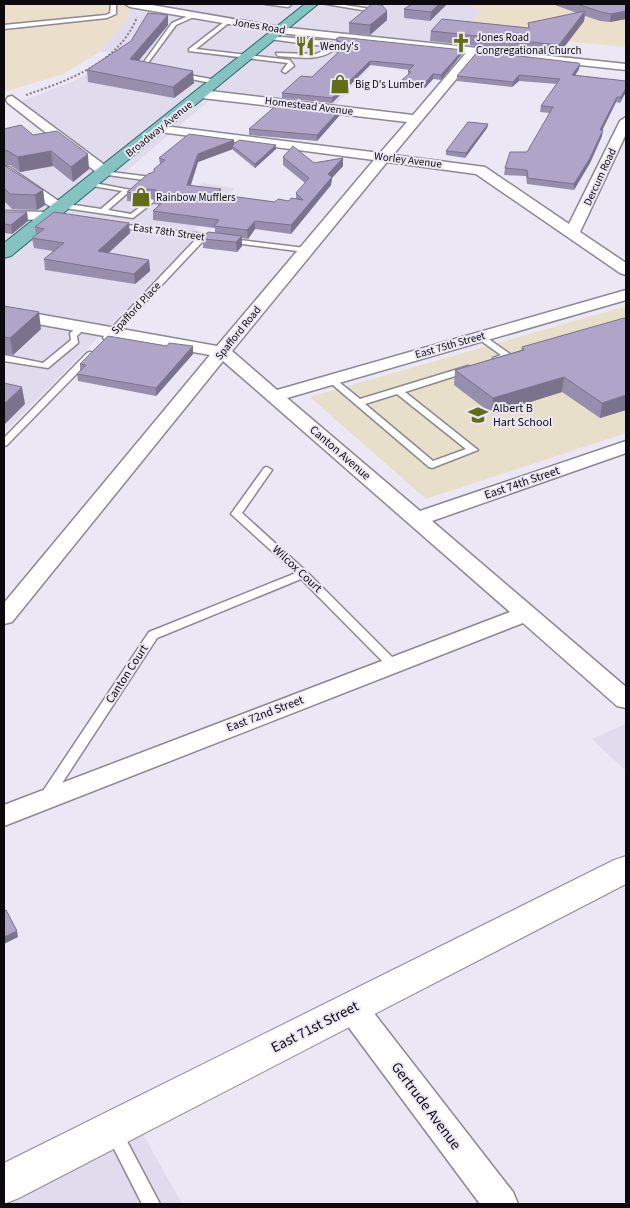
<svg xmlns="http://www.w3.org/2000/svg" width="630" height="1208" viewBox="0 0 630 1208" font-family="'Source Sans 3',sans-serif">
	<rect width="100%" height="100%" fill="#ebe7f4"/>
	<g fill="#e1dbee">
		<path d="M133 4H466L482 11 460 31 445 29 427 46 393 42 335 106 211 99 118 178 197 188 202 183 235 188 195 230 203 231 4 433V142L53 133 16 103 72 82 100 66 117 52H99L126 20Z"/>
		<path d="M626 724V771L592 739Z"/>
		<path d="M134 1118 182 1204H4V1184Z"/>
	</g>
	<g fill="#ebdeca">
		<path d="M4 4H133L126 20 99 52 63 74 4 92Z"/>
		<path d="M466 4H626V47L460 31 482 11Z"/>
	</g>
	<path fill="#e8dfca" d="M626 306V433L426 499 310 397Z"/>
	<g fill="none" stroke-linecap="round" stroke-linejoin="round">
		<defs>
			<g id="lane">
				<path d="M111 4H116V14L107 18 4 29V25L106 15 110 13Z"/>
				<path d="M265 4H289L291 5 288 7Z"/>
				<path d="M326 4H338L383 11 380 13Z"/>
				<path d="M193 14 198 15 176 25 145 67 150 68V70L139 69 172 23Z"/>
				<path d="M228 19 230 22 196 49 290 60 294 66 285 73 282 71 288 63 189 51V49Z"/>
				<path d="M271 36 325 41 338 46C322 63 299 57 278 56L276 53 316 54 331 47 269 39Z"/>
				<path d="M178 73 216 80 219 82 216 84 176 76Z"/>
				<path d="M103 171 151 177 154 179 151 181 101 174 100 173Z"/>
				<path d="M89 182 131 190 108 210 131 214 150 199 156 200 133 218 58 207V203H61L101 209 122 191 87 185V183Z"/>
				<path d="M110 223 203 234 213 237 209 239H205L110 340 107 341 103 338 104 336 197 238 113 227 109 225Z"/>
				<path d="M224 238 305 248 309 250 305 252 227 242 223 240Z"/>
				<path d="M82 324 86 327 77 336 78 343 48 368 4 361V355L43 363 71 340 70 333Z"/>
				<path d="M480 333 510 354V358L496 363 493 362V358L501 355 477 338 476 336Z"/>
				<path d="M90 352 93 353V357L7 445 4 446V438L87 353Z"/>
				<path d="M468 366 471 367V371L405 392 478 450 432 468 429 467 327 380 328 378H334L360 399ZM397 394 466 449 433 461 365 404Z"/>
				<path d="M267 467 272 470 242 513 307 572 397 662 399 665 397 668H389L301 579 157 638 51 800 46 802 41 800 39 797 149 632 296 573 231 514 264 468Z"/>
				<path d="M114 1125 120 1128 160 1204H142L106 1133 108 1128Z"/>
			</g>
			<g id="street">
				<path d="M125 4H146L280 27 626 64V70L477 54 393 155 485 167 569 224 620 121 626 117V134L580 232 626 263V275L620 273 476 174 387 162 232 351 277 390 626 290V300L287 398 420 511 626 441V453L432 521 626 687V708L617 706 523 623 4 826V805L510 612 223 361 12 622 4 624V603L210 355 4 318V308L217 346 374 160 160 132 156 131 154 128 156 125 380 153 407 122 202 98 196 94 202 90 413 115 466 53 280 33 130 7Z"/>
				<path d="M12 96 110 169 112 172 110 175H100L8 103 6 100 8 97Z"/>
				<path d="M4 166 9 167 66 206 64 209H54L4 176Z"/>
				<path d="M4 211 48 212 55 216 48 220 4 219Z"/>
				<path d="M352 995 363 999 513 1192 518 1204H480L341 1017 337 1008 341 999Z"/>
			</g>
			<path id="secondary" d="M626 856V884L19 1198 4 1204V1163L614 860Z"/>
			<path id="primary" d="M305 4H318L11 256 4 258V243Z"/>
		</defs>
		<use href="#lane" stroke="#8b8893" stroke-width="3"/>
		<use href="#street" stroke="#8b8893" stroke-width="3"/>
		<use href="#secondary" stroke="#8b8893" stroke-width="2"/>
		<use href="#primary" stroke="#256869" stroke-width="2"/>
		<path stroke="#807d86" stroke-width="2" stroke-dasharray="2 2" stroke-linecap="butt" d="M26 95C69 80 119 63 137 17"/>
		<use href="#lane" fill="#fff" fill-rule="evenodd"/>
		<use href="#street" fill="#fff" fill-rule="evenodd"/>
		<use href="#secondary" fill="#fff" fill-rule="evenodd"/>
		<use href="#primary" fill="#85c3c2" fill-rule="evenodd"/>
	</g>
	<g fill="#978dad">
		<path d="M412 4H447L430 21 404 18V9Z"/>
		<path d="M552 4H626V19L610 22 600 21 585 16 584 21 558 55 430 41 431 31 528 28V23L577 13Z"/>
		<path d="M168 15V25L139 60 194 83 174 98 88 82 87 70 131 41Z"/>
		<path d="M387 20 370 35 349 33V23Z"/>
		<path d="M336 39 462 54 441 80 433 79 425 88 401 85 402 80 408 75V71L410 70 370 65 332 103 282 98V93L312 77 338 53 334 52V47L337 44 336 43Z"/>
		<path d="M579 69 575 75 626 81 620 103 616 102 602 130V136L590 163 574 190 527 184 526 176 504 175 505 168 527 152 550 113 540 112 541 106 557 84 519 81 512 87 457 81V76Z"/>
		<path d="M339 116 317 141 249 135V129Z"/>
		<path d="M488 124 487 128 465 158 446 155V151Z"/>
		<path d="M4 129 33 135 89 169 73 182 53 166 20 172 10 165H4Z"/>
		<path d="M234 140V144L276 145V149L255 168 233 150V149L198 162 191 185 221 195 275 202 289 201 296 199V193L305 183 283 165V157L314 163 343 158V166L332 178 331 185 291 234 255 229 248 239 242 238V246L237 252 203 248V239L215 233V228L153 220V211L159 205 154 204 153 198H149L142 203 127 201V192L154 172 160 164 159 158Z"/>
		<path d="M4 165 43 190 45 205 37 210 12 209 4 201Z"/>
		<path d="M4 212H27L28 221 12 234 4 233Z"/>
		<path d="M35 227 130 233 108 253 149 260 150 271 135 284 45 270 44 259 53 251 34 248 32 238 36 235Z"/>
		<path d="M4 306 41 329 13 355 4 354Z"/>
		<path d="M626 319V410L600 418 562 392 492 414 454 385 455 370 521 350 522 347Z"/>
		<path d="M167 346H193V354L156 396 78 381 77 374 80 371V364Z"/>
	</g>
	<g fill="#7b738d">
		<path d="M439 4H447L430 21 431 12Z"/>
		<path d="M387 11V20L370 35V25Z"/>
		<path d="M585 11 584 21 558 55 559 45Z"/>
		<path d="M626 11V19L610 22 611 14Z"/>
		<path d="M168 15V25L131 70 130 59Z"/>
		<path d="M463 50 462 54 441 80V75Z"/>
		<path d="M370 61V65L332 103V98Z"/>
		<path d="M580 64 579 69 572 81V75Z"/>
		<path d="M193 71 194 83 174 98 173 87Z"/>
		<path d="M433 74V79L425 88V83Z"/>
		<path d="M519 75V81L512 87 513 82Z"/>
		<path d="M626 88V92L620 103 621 97Z"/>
		<path d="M617 97 616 102 600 135V130Z"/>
		<path d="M339 111V116L317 141V135Z"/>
		<path d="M488 124 487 128 465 158 466 153Z"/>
		<path d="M603 130 602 136 590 163 574 190V184Z"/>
		<path d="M234 140V147L232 146 233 149 198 162 188 193 187 185 198 154Z"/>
		<path d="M276 145V149L255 168V164Z"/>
		<path d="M51 151 53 166 20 172 18 157Z"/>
		<path d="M88 154 89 169 73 182 71 167Z"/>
		<path d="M343 158V166L332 178 331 185 291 234V225L328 174Z"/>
		<path d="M148 189 149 198 142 203V194Z"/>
		<path d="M221 189V197L215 194Z"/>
		<path d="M43 190 45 205 37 210 35 195Z"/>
		<path d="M27 212 28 221 12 234 11 225Z"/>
		<path d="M255 221V229L248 239 247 230Z"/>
		<path d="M129 223 130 233 99 262 98 251Z"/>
		<path d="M242 236V246L237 252 236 242Z"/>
		<path d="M149 260 150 271 135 284 134 274Z"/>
		<path d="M39 312 41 329 13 355 10 338Z"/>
		<path d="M193 346V354L156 396V388Z"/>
		<path d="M564 377 562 392 492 414 493 398Z"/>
		<path d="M22 387 25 404 4 425V404Z"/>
		<path d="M626 395V410L600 418 602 403Z"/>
		<path d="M17 931 18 937 4 944V937Z"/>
	</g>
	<g fill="#b0a4c9" stroke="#7b738d">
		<path d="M372 4 382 5 387 11 370 25 349 23Z"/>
		<path d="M412 4H439L431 12 404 9Z"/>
		<path d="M577 4H626V11L611 14 601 12Z"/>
		<path d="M585 11 559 45 431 31 442 19 529 28 528 23Z"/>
		<path d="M148 13 168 15 130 59 193 71 173 87 87 70 131 41Z"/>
		<path d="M339 37 463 50 441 75 433 74 425 83 402 80 411 72 408 71 414 65 370 61 332 98 282 93 301 76 312 77 343 48 334 47 340 42 336 39Z"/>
		<path d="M478 51 578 63 580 64 572 75 626 81V88L621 97H617L600 130H603L590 158 574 184 528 178 527 170 505 168 510 152H527L553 107 541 106 560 79 519 75 513 82 457 76Z"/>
		<path d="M278 104 339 111 317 135 249 129Z"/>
		<path d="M468 122 488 124 466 153 446 151Z"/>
		<path d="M21 125 33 135 57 131 88 154 71 167 51 151 18 157 8 151 4 150V129Z"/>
		<path d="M189 134 234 140 198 154 187 185 221 189 215 194 275 202 278 199 289 201 291 198 303 200 296 193 309 178 283 157 293 146 314 163 343 158 328 174 332 177 291 225 255 221 247 230 214 226 219 220 153 211 167 198 153 196 157 192 156 190 148 189 142 194 127 192 148 174 154 172V169L165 160 159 158Z"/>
		<path d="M239 140 276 145 255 164 232 146Z"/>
		<path d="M4 165 43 190 35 195 10 194 4 188Z"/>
		<path d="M4 212H27L11 225 4 224Z"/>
		<path d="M54 212 129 223 98 251 149 260 134 274 44 259 64 243 32 238 44 229 35 227Z"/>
		<path d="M208 232 242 236 236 242 203 239Z"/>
		<path d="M4 306 39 312 10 338 4 337Z"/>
		<path d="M624 318 626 319V395L602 403 564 377 493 398 455 370 524 350 522 347Z"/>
		<path d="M108 336 167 346 169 343 193 346 156 388 77 374 86 365 80 364Z"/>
		<path d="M4 383 22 387 4 404Z"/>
		<path d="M6 910 17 931 4 937V911Z"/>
	</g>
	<defs>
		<symbol id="church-bare" viewBox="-9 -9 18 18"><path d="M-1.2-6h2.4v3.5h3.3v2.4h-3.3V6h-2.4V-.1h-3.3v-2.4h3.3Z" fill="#616e17" stroke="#ebe7f4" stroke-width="2.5" paint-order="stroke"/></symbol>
		<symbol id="restaurant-bare" viewBox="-9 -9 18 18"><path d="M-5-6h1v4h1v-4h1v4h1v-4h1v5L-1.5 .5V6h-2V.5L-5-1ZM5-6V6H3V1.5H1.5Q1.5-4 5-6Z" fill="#616e17" stroke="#ebe7f4" stroke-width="2.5" paint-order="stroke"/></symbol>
		<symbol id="shop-bare" viewBox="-9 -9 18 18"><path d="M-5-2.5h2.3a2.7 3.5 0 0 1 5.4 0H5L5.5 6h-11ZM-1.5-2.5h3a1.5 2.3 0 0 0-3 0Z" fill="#616e17" stroke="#ebe7f4" stroke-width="2.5" paint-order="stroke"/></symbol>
		<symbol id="school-bare" viewBox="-9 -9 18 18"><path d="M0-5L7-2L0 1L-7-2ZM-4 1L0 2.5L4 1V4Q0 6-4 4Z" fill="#616e17" stroke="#ebe7f4" stroke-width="2.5" paint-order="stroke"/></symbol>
	</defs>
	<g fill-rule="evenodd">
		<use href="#church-bare" x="447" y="29" width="28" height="28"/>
		<use href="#restaurant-bare" x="291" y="32" width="28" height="28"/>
		<use href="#shop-bare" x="326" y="70" width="28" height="28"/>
		<use href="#shop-bare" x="127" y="183" width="28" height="28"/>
		<use href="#school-bare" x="464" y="401" width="28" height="28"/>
	</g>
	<g text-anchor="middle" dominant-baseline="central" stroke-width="4" stroke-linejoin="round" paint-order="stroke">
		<g font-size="11" fill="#0c0a0e" stroke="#ebe7f4">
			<text transform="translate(259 26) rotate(9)">Jones Road</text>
			<text transform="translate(309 106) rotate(7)">Homestead Avenue</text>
			<text transform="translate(159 129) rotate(-39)">Broadway Avenue</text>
			<text transform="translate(408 160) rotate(7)">Worley Avenue</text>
			<text transform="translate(600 177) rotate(-65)">Dercum Road</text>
			<text transform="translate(169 232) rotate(8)">East 78th Street</text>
			<text transform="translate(136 308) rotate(-47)">Spafford Place</text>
			<text transform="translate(238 333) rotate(-51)">Spafford Road</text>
			<text transform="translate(450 345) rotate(-16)">East 75th Street</text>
		</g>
		<g font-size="11" fill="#0c0a0e" stroke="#ebe7f4" text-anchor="start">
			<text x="476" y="37">Jones Road<tspan x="476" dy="13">Congregational Church</tspan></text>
			<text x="320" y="46">Wendy's</text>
			<text x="355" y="84">Big D's Lumber</text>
			<text x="156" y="197">Rainbow Mufflers</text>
		</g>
		<g font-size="12" fill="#0c0a0e" stroke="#ebe7f4" text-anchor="start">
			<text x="493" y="408">Albert B<tspan x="493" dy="14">Hart School</tspan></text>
		</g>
		<g font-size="12" fill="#0c0a0e" stroke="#ebe7f4">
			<text transform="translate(340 453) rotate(41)">Canton Avenue</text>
			<text transform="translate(522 483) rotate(-19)">East 74th Street</text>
			<text transform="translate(297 569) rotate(43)">Wilcox Court</text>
			<text transform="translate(127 674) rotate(-57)">Canton Court</text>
			<text transform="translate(265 714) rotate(-21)">East 72nd Street</text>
		</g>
		<g font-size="15" fill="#0c0a0e" stroke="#ebe7f4">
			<text transform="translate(315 1027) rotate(-27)">East 71st Street</text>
			<text transform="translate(426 1106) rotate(53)">Gertrude Avenue</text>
		</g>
	</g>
	<rect width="630" height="1208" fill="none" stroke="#0c0a0e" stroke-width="10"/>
</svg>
